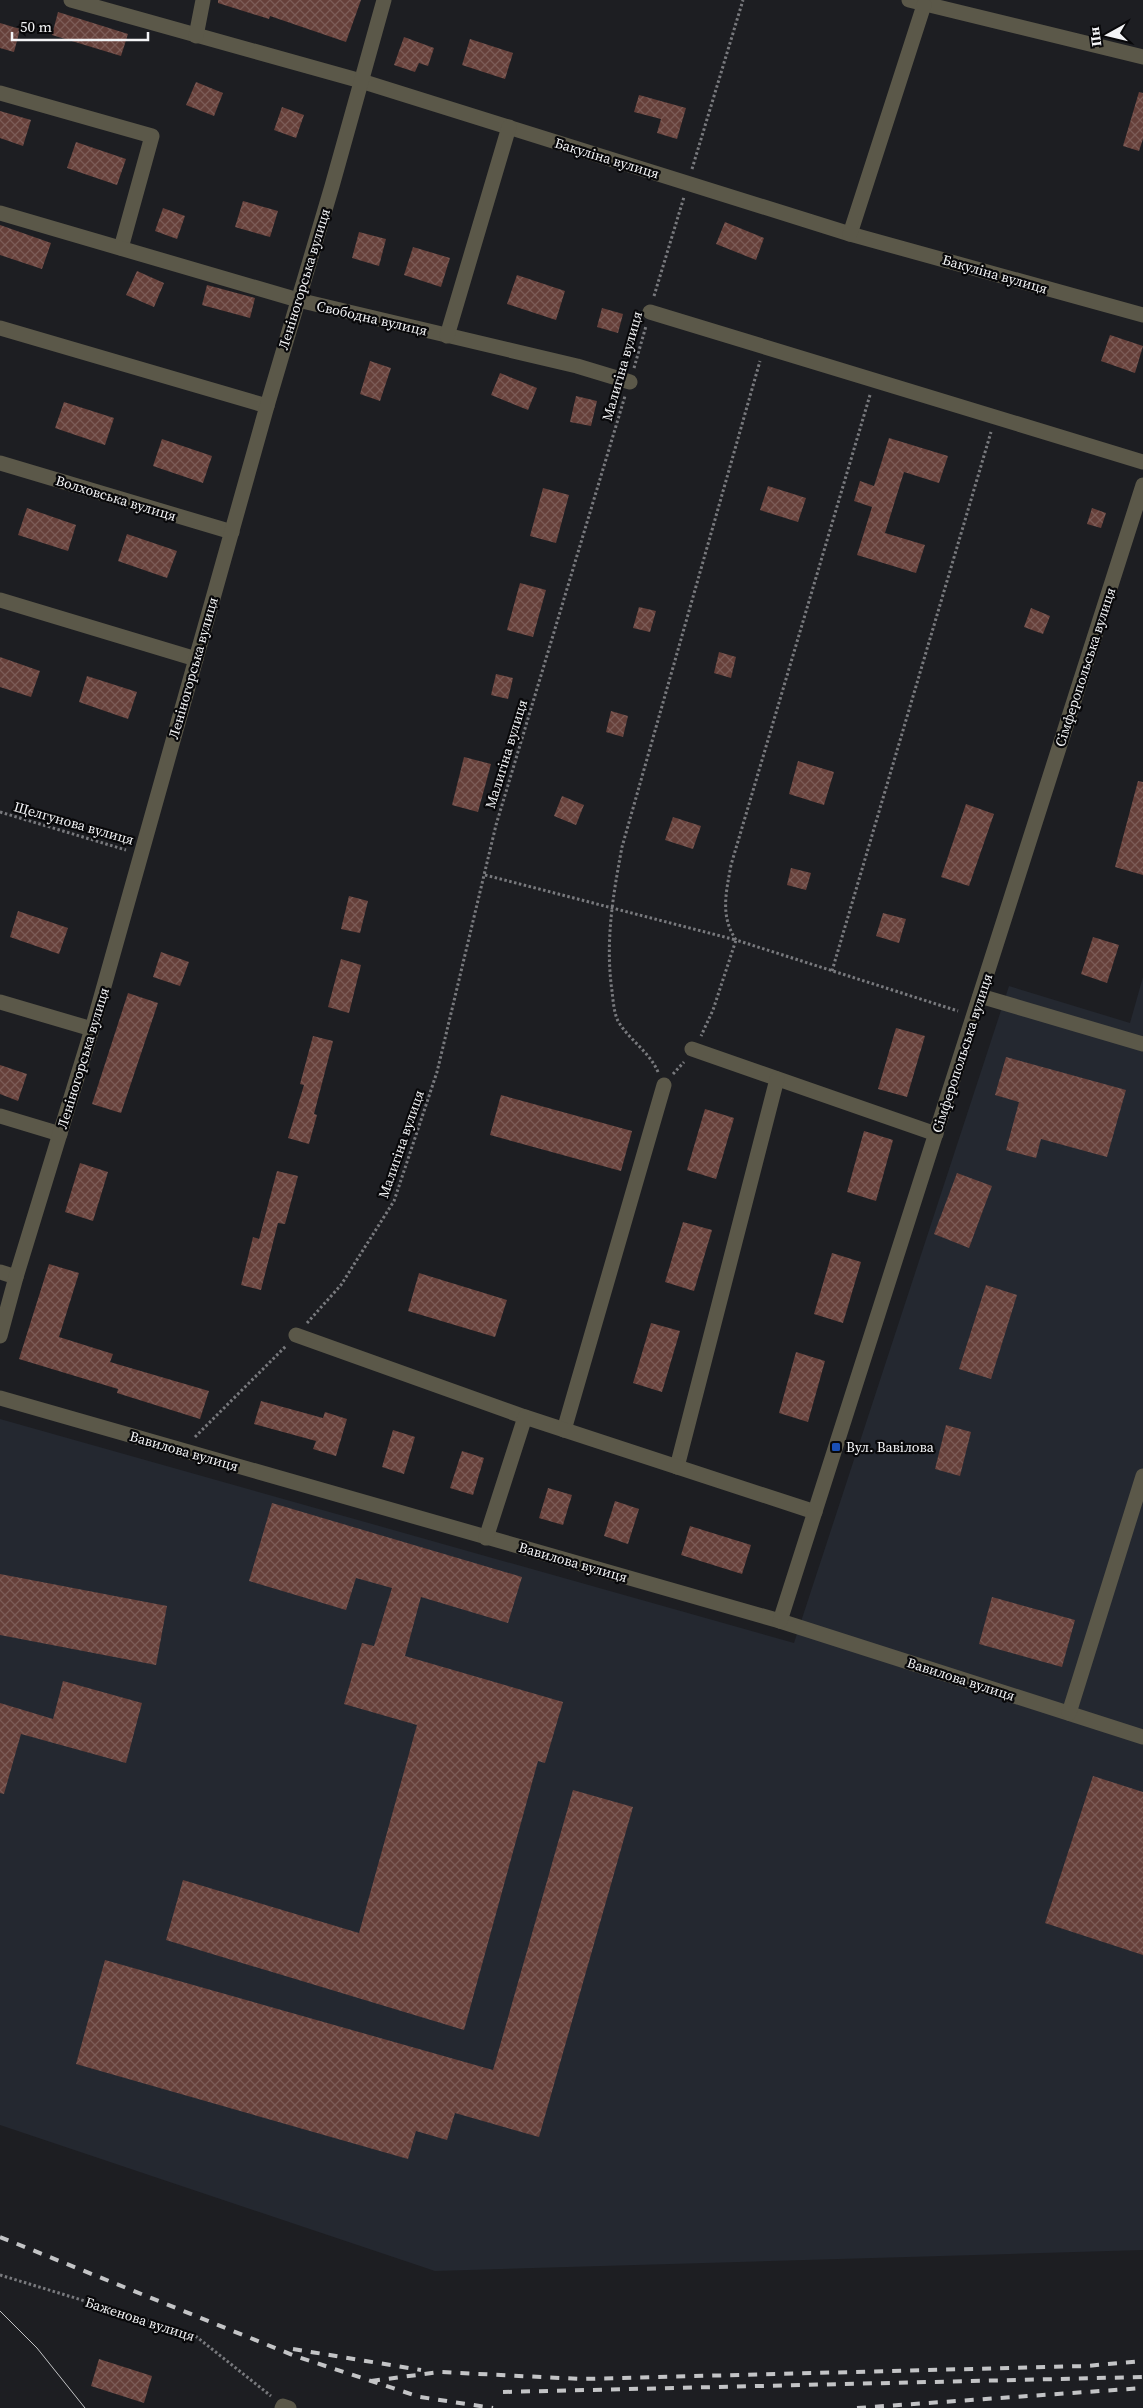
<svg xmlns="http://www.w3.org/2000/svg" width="1143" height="2408" viewBox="0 0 1143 2408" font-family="'Source Serif 4',serif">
	<defs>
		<pattern id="building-cross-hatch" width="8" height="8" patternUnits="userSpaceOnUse" patternTransform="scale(1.25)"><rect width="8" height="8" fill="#66403a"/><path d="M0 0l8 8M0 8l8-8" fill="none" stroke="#7c5c57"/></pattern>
	</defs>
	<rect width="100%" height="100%" fill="#1d1e22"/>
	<path fill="#242830" d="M1143 977V2250L435 2271 0 2125V1419L794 1643 1009 986 1130 1023Z"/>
	<g fill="url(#building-cross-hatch)">
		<path d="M218 0H361L346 42 270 16 269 19 218 3Z"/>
		<path d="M58 12 128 34 121 56 52 35Z"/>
		<path d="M0 23 20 29 14 52 0 48Z"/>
		<path d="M404 37 434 48 428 66 419 63 415 72 394 65Z"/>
		<path d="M470 39 513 53 505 79 462 65Z"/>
		<path d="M196 82 223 93 214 116 186 105Z"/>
		<path d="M1139 92 1143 93V139L1139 151 1123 146Z"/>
		<path d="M639 95 686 108 677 139 657 133 661 119 634 112Z"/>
		<path d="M282 107 304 115 296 138 274 130Z"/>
		<path d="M0 111 31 120 23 146 0 138Z"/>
		<path d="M76 142 126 159 117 185 67 168Z"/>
		<path d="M243 201 278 211 270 237 235 227Z"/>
		<path d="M163 208 185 216 177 239 155 231Z"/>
		<path d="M725 222 764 238 756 260 716 244Z"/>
		<path d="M0 225 51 243 42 269 0 255Z"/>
		<path d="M359 232 386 239 379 266 352 258Z"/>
		<path d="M413 247 450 258 441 287 404 275Z"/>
		<path d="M137 271 164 283 154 307 126 295Z"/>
		<path d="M517 275 565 291 556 320 507 304Z"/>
		<path d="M207 285 255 298 250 318 202 305Z"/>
		<path d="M602 308 623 314 618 333 597 327Z"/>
		<path d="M1110 335 1143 346 1135 373 1101 361Z"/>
		<path d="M370 361 391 368 380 401 360 394Z"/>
		<path d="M500 373 537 388 528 410 491 395Z"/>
		<path d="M576 396 597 401 591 426 570 422Z"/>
		<path d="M64 402 114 418 105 445 55 428Z"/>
		<path d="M889 438 948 456 939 483 904 472 885 533 925 545 916 573 857 555 872 507 854 501 860 481 874 486Z"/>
		<path d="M162 439 212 456 203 483 153 466Z"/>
		<path d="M768 486 806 498 798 522 760 510Z"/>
		<path d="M543 488 569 495 556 543 530 536Z"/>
		<path d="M27 508 76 525 68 551 18 535Z"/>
		<path d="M1092 508 1106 513 1101 528 1087 524Z"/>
		<path d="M127 534 177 551 167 578 118 561Z"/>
		<path d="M520 583 546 590 533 637 507 630Z"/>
		<path d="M639 607 656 611 650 632 633 628Z"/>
		<path d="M1031 608 1050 616 1043 634 1024 627Z"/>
		<path d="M719 652 736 657 731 678 714 673Z"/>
		<path d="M0 657 40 671 31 697 0 687Z"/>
		<path d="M496 674 513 678 508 699 491 695Z"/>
		<path d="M87 676 137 692 128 719 79 702Z"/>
		<path d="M611 711 628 716 623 737 606 732Z"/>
		<path d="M464 757 491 764 478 812 452 805Z"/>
		<path d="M798 761 834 772 824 805 789 794Z"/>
		<path d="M1138 781 1143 782V875L1115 867Z"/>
		<path d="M562 796 584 805 576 825 554 816Z"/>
		<path d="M966 804 994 814 969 886 941 877Z"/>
		<path d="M673 817 701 826 693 849 665 840Z"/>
		<path d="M791 868 811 873 806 890 787 885Z"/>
		<path d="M349 896 368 901 360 933 341 929Z"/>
		<path d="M18 911 68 928 59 954 10 937Z"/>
		<path d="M883 913 906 919 899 943 876 936Z"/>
		<path d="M1093 937 1119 945 1107 983 1081 974Z"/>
		<path d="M161 952 189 962 180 986 153 977Z"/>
		<path d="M341 959 361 965 349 1013 328 1007Z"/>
		<path d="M128 993 158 1003 121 1113 92 1104Z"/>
		<path d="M896 1028 925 1036 907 1097 878 1089Z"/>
		<path d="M313 1036 333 1041 314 1114 317 1115 309 1144 288 1138 304 1085 300 1084Z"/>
		<path d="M1006 1057 1126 1090 1107 1157 1041 1139 1036 1158 1006 1150 1019 1102 995 1095Z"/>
		<path d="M0 1065 27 1074 18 1101 0 1094Z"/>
		<path d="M501 1095 632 1131 621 1171 490 1135Z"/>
		<path d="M705 1109 734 1118 716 1179 687 1170Z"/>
		<path d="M864 1131 893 1140 876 1201 847 1192Z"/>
		<path d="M80 1163 108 1172 93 1221 65 1212Z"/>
		<path d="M277 1171 298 1176 285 1224 278 1223 261 1290 241 1285 253 1237 259 1239Z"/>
		<path d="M957 1173 992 1186 969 1248 934 1234Z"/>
		<path d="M683 1222 712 1230 694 1291 665 1282Z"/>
		<path d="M832 1253 861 1262 843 1323 814 1314Z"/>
		<path d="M49 1264 79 1273 59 1337 113 1354 110 1362 209 1391 200 1419 117 1393 118 1389 19 1359Z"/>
		<path d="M419 1273 507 1300 495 1337 408 1311Z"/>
		<path d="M986 1285 1017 1295 991 1379 959 1369Z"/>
		<path d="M651 1323 680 1331 662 1392 633 1383Z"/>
		<path d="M796 1352 825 1361 808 1422 779 1413Z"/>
		<path d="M261 1401 323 1418 325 1412 347 1419 336 1456 313 1449 316 1441 254 1424Z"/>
		<path d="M946 1425 971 1432 960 1476 935 1469Z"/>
		<path d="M393 1430 415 1437 404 1474 382 1467Z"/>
		<path d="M462 1451 484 1458 473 1495 450 1488Z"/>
		<path d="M548 1488 572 1495 563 1525 539 1518Z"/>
		<path d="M615 1501 639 1509 628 1544 604 1536Z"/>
		<path d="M272 1503 522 1577 508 1623 421 1597 405 1656 563 1702 545 1763 538 1761 464 2030 166 1940 183 1880 359 1933 417 1725 344 1704 362 1643 374 1646 392 1588 356 1578 346 1610 249 1581Z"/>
		<path d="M690 1526 751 1545 742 1574 681 1555Z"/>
		<path d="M0 1574 167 1606 156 1665 0 1635Z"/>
		<path d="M992 1597 1075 1620 1062 1667 979 1644Z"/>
		<path d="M63 1681 142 1703 126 1763 21 1734 4 1794 0 1793V1703L53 1719Z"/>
		<path d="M1093 1776 1143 1792V1955L1045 1923Z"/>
		<path d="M573 1790 633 1807 539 2137 455 2113 447 2140 416 2131 408 2159 76 2064 105 1960 493 2070Z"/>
		<path d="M99 2359 152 2376 144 2403 91 2386Z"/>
	</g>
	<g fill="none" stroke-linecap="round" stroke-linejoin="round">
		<g stroke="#797a7e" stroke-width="3" stroke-dasharray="2.5 2.5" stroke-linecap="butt">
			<path d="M692 169 743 0"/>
			<path d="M654 296 684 197"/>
			<path d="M634 368 646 326"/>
			<path d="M870 395 731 865C726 893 720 916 736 940L958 1011"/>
			<path d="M0 812 126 850"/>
			<path d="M485 875 736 940 713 1010 701 1036"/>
			<path d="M832 971 991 432"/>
			<path d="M658 1072C649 1051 629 1040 618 1021 614 1013 613 1000 612 991 605 942 613 895 622 847L760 361"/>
			<path d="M673 1074 684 1062"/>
			<path d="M307 1323 341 1285 394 1201 437 1072 496 825 625 396"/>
			<path d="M195 1437 286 1346"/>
			<path d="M0 2275 193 2334 271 2396"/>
		</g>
		<g stroke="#5b5849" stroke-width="15">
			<path d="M71 0 361 81 850 234 1143 315"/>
			<path d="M909 0 1143 57"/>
			<path d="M196 36 203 0"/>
			<path d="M0 93 152 136 121 248"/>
			<path d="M0 213 298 300 577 366 630 382"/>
			<path d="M850 234 924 5"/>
			<path d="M650 312 1143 462"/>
			<path d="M0 328 267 406"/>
			<path d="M447 336 509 127"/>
			<path d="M0 463 232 532"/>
			<path d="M0 600 196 659"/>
			<path d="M980 996 1143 1044"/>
			<path d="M0 1002 92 1029"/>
			<path d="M692 1049 936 1134"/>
			<path d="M0 1116 60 1134"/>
			<path d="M0 1272 16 1277"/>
			<path d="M296 1335 525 1417"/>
			<path d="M0 1336 16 1277 92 1029 267 406 332 186 384 0"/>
			<path d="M0 1398 780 1621 1143 1737"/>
			<path d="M564 1430 664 1085"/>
			<path d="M677 1467 777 1079"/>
			<path d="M486 1538 525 1417 815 1512"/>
			<path d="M780 1621 1143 485"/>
			<path d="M1069 1713 1143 1476"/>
			<path d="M282 2408 283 2406 289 2408"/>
		</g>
		<path stroke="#c3c4c6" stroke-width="1" d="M0 2311 37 2348 85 2408"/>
		<g stroke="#c3c4c6" stroke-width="4" stroke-dasharray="9 9" stroke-linecap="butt">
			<path d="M0 2237 295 2356 420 2397 493 2408"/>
			<path d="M293 2349 421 2370"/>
			<path d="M371 2381 440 2372 581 2379 1086 2366 1143 2361"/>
			<path d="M503 2392 1143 2377"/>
			<path d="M857 2408 1143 2388"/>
		</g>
	</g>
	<rect fill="#1a4fb4" stroke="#08080a" stroke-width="2" x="831" y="1442" width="10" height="10" rx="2.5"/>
	<g text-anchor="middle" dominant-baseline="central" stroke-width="4.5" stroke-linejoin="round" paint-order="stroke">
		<g font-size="14" fill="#f3f4f6" stroke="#08080a">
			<text transform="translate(607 158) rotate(17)">Бакуліна вулиця</text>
			<text transform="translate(995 274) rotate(16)">Бакуліна вулиця</text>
			<text transform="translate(304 279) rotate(-73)">Леніногорська вулиця</text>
			<text transform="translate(372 318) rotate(13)">Свободна вулиця</text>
			<text transform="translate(622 366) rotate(-74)">Малигіна вулиця</text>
			<text transform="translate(116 498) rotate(17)">Волховська вулиця</text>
			<text transform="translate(1085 667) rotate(-72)">Сімферопольська вулиця</text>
			<text transform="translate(193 668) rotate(-74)">Леніногорська вулиця</text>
			<text transform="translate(506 754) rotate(-73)">Малигіна вулиця</text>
			<text transform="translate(74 823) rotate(16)">Щелгунова вулиця</text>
			<text transform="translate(962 1053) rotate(-72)">Сімферопольська вулиця</text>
			<text transform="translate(83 1058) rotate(-73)">Леніногорська вулиця</text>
			<text transform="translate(401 1144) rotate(-71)">Малигіна вулиця</text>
			<text transform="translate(184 1451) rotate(16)">Вавилова вулиця</text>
			<text transform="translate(573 1562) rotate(16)">Вавилова вулиця</text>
			<text transform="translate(961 1679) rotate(18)">Вавилова вулиця</text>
			<text transform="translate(140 2319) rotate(18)">Баженова вулиця</text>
		</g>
		<g font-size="14" fill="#f3f4f6" stroke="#08080a" text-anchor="start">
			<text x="846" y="1447">Вул. Вавілова</text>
		</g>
	</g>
	<g transform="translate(1108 35) rotate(262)" stroke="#08080a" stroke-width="4" paint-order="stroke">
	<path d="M0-4L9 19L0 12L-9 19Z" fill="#f3f4f6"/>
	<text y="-8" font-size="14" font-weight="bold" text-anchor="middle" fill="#f3f4f6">Пн</text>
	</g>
	<path d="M12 32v8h136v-8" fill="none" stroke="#f3f4f6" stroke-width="2.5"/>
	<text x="20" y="32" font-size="15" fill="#f3f4f6" stroke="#08080a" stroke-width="4" paint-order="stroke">50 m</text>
</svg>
